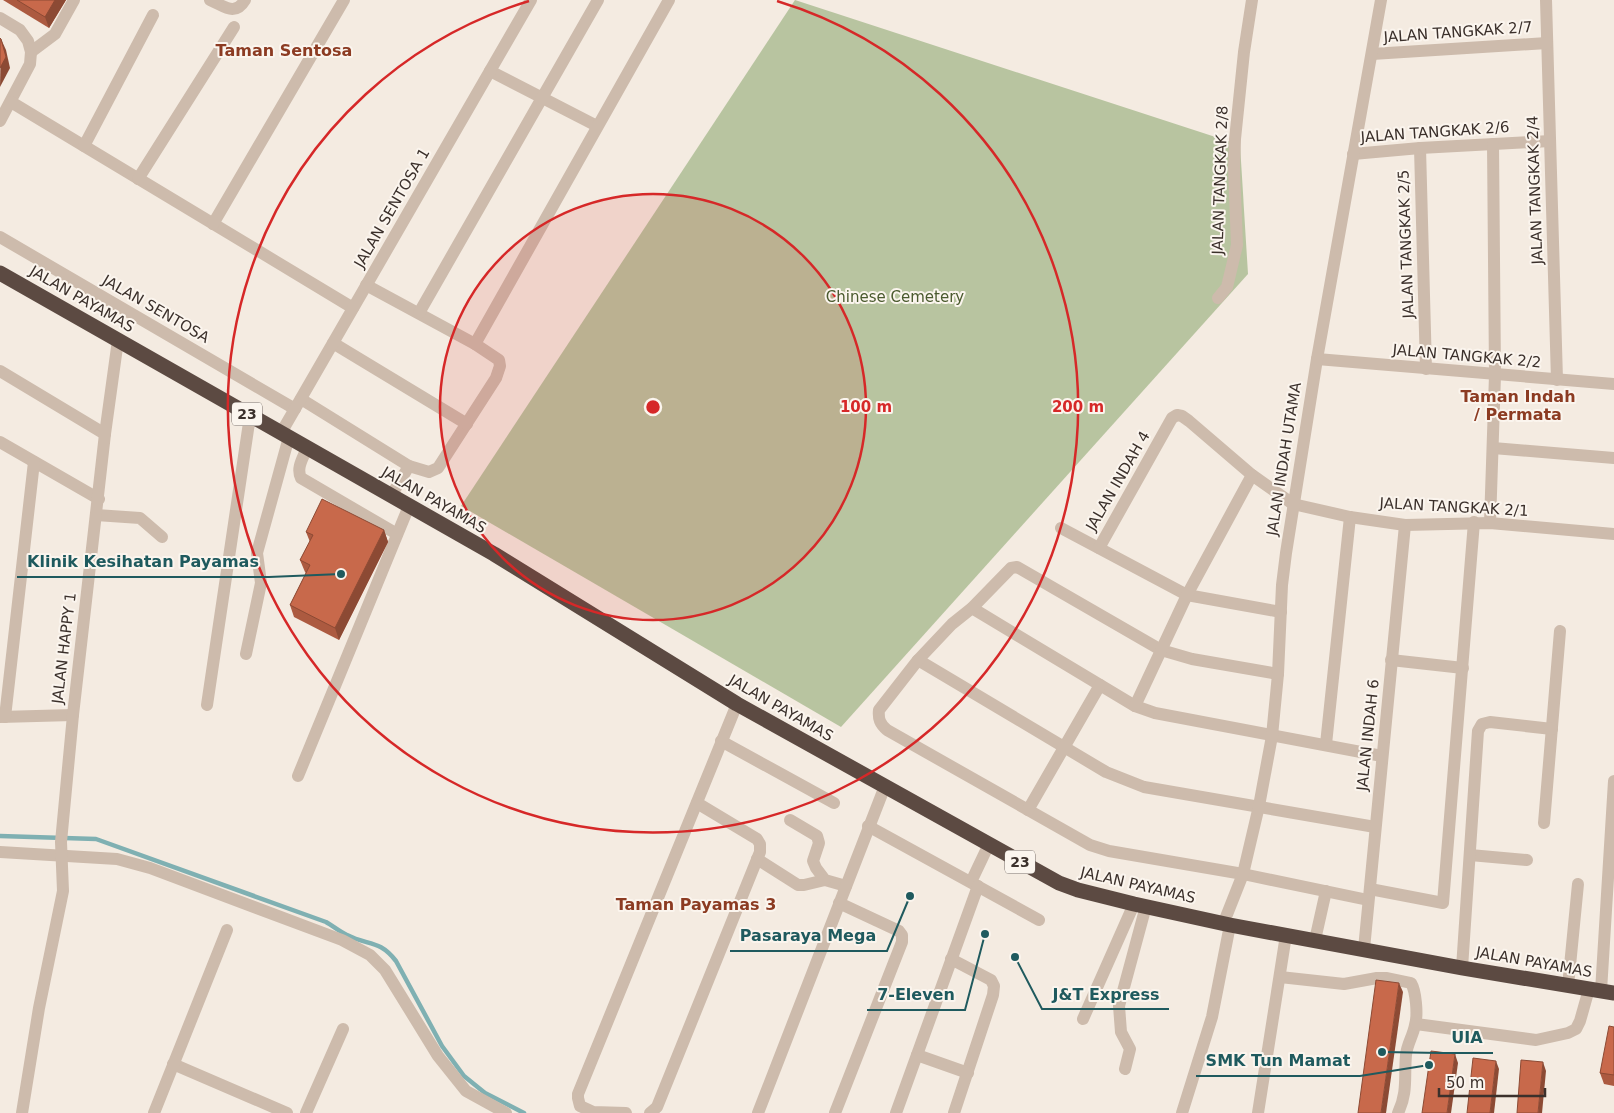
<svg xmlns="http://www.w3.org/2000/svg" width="1614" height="1113" viewBox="0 0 1614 1113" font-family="'DejaVu Sans',sans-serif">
	<rect width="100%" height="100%" fill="#f4ebe1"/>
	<path fill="#b8c4a0" d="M795 0 1240 145 1248 274 841 727 461 506Z"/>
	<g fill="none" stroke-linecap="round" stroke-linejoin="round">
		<path stroke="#7fb0b2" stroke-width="4.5" d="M0 836 96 839 326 922C333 926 340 932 347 935 368 946 379 939 396 961L442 1046 464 1076 485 1093 524 1113"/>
		<g stroke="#cdbbac" stroke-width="12">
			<path d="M210 0C224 6 235 17 245 0"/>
			<path d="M1546 0 1557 380"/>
			<path d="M0 18 20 30 28 41 31 52 30 64 0 121"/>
			<path d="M31 52 55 34 74 0"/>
			<path d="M1372 54 1547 43"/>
			<path d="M490 71 597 126"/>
			<path d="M11 102 353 308"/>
			<path d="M84 146 153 15"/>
			<path d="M1420 148 1426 369"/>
			<path d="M1353 154 1420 148 1550 141"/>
			<path d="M138 179 234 27"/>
			<path d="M213 224 344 0"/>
			<path d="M0 237 295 409"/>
			<path d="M366 285 475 344 499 360 500 366 496 378 438 468 429 472 409 466"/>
			<path d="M1218 298 1227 287 1237 245 1234 169 1235 139 1244 52 1252 0"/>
			<path d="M419 313 598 0"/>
			<path d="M333 343 467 424"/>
			<path d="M475 344 669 0"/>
			<path d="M1317 359 1614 384"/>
			<path d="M0 371 105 434"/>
			<path d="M301 399 409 466 391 496"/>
			<path d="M281 433 531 0"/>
			<path d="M0 442 99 499"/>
			<path d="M307 448C303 458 296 468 301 478L397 534"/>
			<path d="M1493 448 1614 458"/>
			<path d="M96 515 140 518 162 537"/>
			<path d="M1490 523 1495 375 1493 144"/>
			<path d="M1061 528 1187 595 1281 612"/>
			<path d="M1099 548 1172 418 1177 415 1182 416 1189 421 1252 475 1293 504 1350 517 1405 525 1490 523 1614 534"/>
			<path d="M972 608 1135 706 1155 713 1382 756"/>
			<path d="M246 654 261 583 257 553 289 437"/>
			<path d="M918 660 1106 772 1144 787 1375 827"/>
			<path d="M1391 660 1463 668"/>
			<path d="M1278 674 1192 659 1161 650 1017 567 1011 568 972 608 952 624 918 660 879 710C878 719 880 724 887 730L1090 845 1109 851 1243 874 1368 900"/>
			<path d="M207 705 250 416"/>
			<path d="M1135 706 1187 595 1252 475"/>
			<path d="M0 717 73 715"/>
			<path d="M5 717 34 462"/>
			<path d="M721 741 834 803"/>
			<path d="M1326 744 1350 517"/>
			<path d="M298 776 409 506"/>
			<path d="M1028 810 1100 685"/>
			<path d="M790 820 817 836 819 843 813 861 816 868 825 880 846 886"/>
			<path d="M1544 823 1560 631"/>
			<path d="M868 826 1039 920"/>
			<path d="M0 852 117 859 150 868 342 940 370 955 385 970 438 1056 466 1091 506 1113"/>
			<path d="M1470 855 1527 860"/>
			<path d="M757 859 798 885H804L825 880"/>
			<path d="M971 882 989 844"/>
			<path d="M1370 889 1443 903 1474 522"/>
			<path d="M1224 922 1243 874 1259 806 1272 736 1278 674 1282 585 1286 553 1317 359 1381 0"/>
			<path d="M1315 940 1326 891"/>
			<path d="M1364 949 1405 525"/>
			<path d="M951 959 991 980 994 986 993 995 954 1113"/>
			<path d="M1462 968 1478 731 1482 724 1490 722 1552 729"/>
			<path d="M1280 977 1344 984 1377 978H1387L1411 983C1416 991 1418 1015 1415 1025 1413 1036 1407 1044 1406 1055 1404 1077 1408 1092 1398 1113"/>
			<path d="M1568 986 1578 884"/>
			<path d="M1601 991 1614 781"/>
			<path d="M1083 1019 1134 904"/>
			<path d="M1416 1024 1536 1040 1568 1033 1576 1029 1580 1021 1589 989"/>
			<path d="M917 1055 968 1073"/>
			<path d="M173 1064 287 1113"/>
			<path d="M1125 1069 1130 1049 1121 1032 1119 1006 1146 906"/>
			<path d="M22 1113 39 1008 63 891 61 842 73 715 105 434 118 340"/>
			<path d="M154 1113 227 930"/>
			<path d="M306 1113 343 1029"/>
			<path d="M626 1113 593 1112 580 1106 578 1098V1094L737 704"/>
			<path d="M650 1113 657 1107 760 852V844L757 839 697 803"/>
			<path d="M758 1113 885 786"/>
			<path d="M835 1113 902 942V935L899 931 839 903"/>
			<path d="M896 1113 978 886"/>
			<path d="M1182 1113 1212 1017 1230 925"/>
			<path d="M1258 1113 1286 935"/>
		</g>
		<path stroke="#5c4a42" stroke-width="15" d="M0 273 494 554 737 704 1059 883 1078 890 1134 904 1230 925 1462 968 1614 993"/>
	</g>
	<g fill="#ac5a40">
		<path d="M3 0H66L49 28Z"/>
		<path d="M384 530 388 542 339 640 294 617 290 605 306 573 305 572 300 560 310 542 306 532Z"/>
		<path d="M1614 1027V1086L1604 1084 1600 1073Z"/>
	</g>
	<g fill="#8c4a34">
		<path d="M55 0H66L49 28 45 17Z"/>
		<path d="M1 39 6 50 10 68 0 87Z"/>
		<path d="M384 530 388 542 339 640 335 628Z"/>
		<path d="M1399 983 1403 992 1386 1113H1381Z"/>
		<path d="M1455 1054 1458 1063 1451 1113H1447Z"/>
		<path d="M1496 1061 1499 1069 1494 1113H1490Z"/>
		<path d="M1543 1062 1546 1071 1542 1113H1538Z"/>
	</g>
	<g fill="#c8694b" stroke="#8c4a34">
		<path d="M17 0H55L45 17Z"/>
		<path d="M0 38 1 39 6 57 0 68Z"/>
		<path d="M322 499 384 530 335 628 290 605 310 565 300 560 313 535 306 532Z"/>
		<path d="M1376 980 1399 983 1381 1113H1358Z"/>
		<path d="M1609 1026 1614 1027V1075L1600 1073Z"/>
		<path d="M1431 1051 1455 1054 1447 1113H1422Z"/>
		<path d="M1473 1058 1496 1061 1490 1113H1467Z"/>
		<path d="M1521 1060 1543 1062 1538 1113H1517Z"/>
	</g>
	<circle cx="653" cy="407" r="213" fill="#d62828" fill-opacity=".12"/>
	<g fill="none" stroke="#d62828" stroke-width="2.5">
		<circle cx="653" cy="407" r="213"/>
		<path d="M777 1A425 425 0 1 1 529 1"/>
	</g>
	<g text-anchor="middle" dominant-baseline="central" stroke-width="4" stroke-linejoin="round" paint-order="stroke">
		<g fill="#fbf5ee" stroke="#756b66" stroke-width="1">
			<rect x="232" y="402.5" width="30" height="23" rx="4"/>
			<rect x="1005" y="850.5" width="30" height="23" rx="4"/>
		</g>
		<g font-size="14" font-weight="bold" fill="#3b302b">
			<text x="247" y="414">23</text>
			<text x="1020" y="862">23</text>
		</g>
		<g font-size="15" fill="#3b302b" stroke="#fbf5ee">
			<text transform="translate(1458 32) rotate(-4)">JALAN TANGKAK 2/7</text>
			<text transform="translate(1435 132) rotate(-4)">JALAN TANGKAK 2/6</text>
			<text transform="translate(1220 180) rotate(-88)">JALAN TANGKAK 2/8</text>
			<text transform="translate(1535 190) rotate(-92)">JALAN TANGKAK 2/4</text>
			<text transform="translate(392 208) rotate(-60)">JALAN SENTOSA 1</text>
			<text transform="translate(1406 244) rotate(-92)">JALAN TANGKAK 2/5</text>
			<text transform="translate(82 299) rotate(30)">JALAN PAYAMAS</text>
			<text transform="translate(156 309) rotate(30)">JALAN SENTOSA</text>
			<text transform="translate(1467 356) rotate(5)">JALAN TANGKAK 2/2</text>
			<text transform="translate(1284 459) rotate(-81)">JALAN INDAH UTAMA</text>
			<text transform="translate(1118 481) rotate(-60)">JALAN INDAH 4</text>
			<text transform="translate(434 500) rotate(30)">JALAN PAYAMAS</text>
			<text transform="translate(1454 507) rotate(3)">JALAN TANGKAK 2/1</text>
			<text transform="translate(64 648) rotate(-83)">JALAN HAPPY 1</text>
			<text transform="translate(781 708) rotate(30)">JALAN PAYAMAS</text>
			<text transform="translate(1368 735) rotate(-84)">JALAN INDAH 6</text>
			<text transform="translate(1138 885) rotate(13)">JALAN PAYAMAS</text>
			<text transform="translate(1534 962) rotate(10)">JALAN PAYAMAS</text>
		</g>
		<g font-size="15" fill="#4a5a2e" stroke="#fbf5ee">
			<text x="895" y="297">Chinese Cemetery</text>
		</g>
		<g font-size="16" font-weight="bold" fill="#8c3b22" stroke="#fbf5ee">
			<text x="284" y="50">Taman Sentosa</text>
			<text x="1518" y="396">Taman Indah<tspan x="1518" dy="18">/ Permata</tspan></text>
			<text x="696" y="904">Taman Payamas 3</text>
		</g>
	</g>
	<circle cx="653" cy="407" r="8" fill="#d62828" stroke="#fbf5ee" stroke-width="2.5"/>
	<g font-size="15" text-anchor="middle" font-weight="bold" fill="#d62828" stroke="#fbf5ee" stroke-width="4" stroke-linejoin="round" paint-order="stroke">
		<text x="866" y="412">100 m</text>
		<text x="1078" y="412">200 m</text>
	</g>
	<path fill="none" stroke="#1f5a5e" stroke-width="2" d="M341 574L269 577H17M910 896L887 951H730M1015 957L1042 1009H1169M985 934L965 1010H867M1382 1052L1441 1053H1493M1429 1065L1360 1076H1196"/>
	<g fill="#1f5a5e" stroke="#fbf5ee" stroke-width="2">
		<circle cx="341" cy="574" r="5"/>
		<circle cx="910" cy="896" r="5"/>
		<circle cx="1015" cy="957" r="5"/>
		<circle cx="985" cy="934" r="5"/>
		<circle cx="1382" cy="1052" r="5"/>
		<circle cx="1429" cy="1065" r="5"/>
	</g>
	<g font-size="16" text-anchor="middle" font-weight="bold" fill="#1f5a5e" stroke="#fbf5ee" stroke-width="4" stroke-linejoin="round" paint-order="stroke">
		<text x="143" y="567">Klinik Kesihatan Payamas</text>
		<text x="808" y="941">Pasaraya Mega</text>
		<text x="1106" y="1000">J&amp;T Express</text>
		<text x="916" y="1000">7-Eleven</text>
		<text x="1467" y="1043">UIA</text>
		<text x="1278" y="1066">SMK Tun Mamat</text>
	</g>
	<path d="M1439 1088v8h106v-8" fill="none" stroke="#3b302b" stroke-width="2.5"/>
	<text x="1446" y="1088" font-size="15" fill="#3b302b" stroke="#fbf5ee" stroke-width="4" paint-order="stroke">50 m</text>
</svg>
